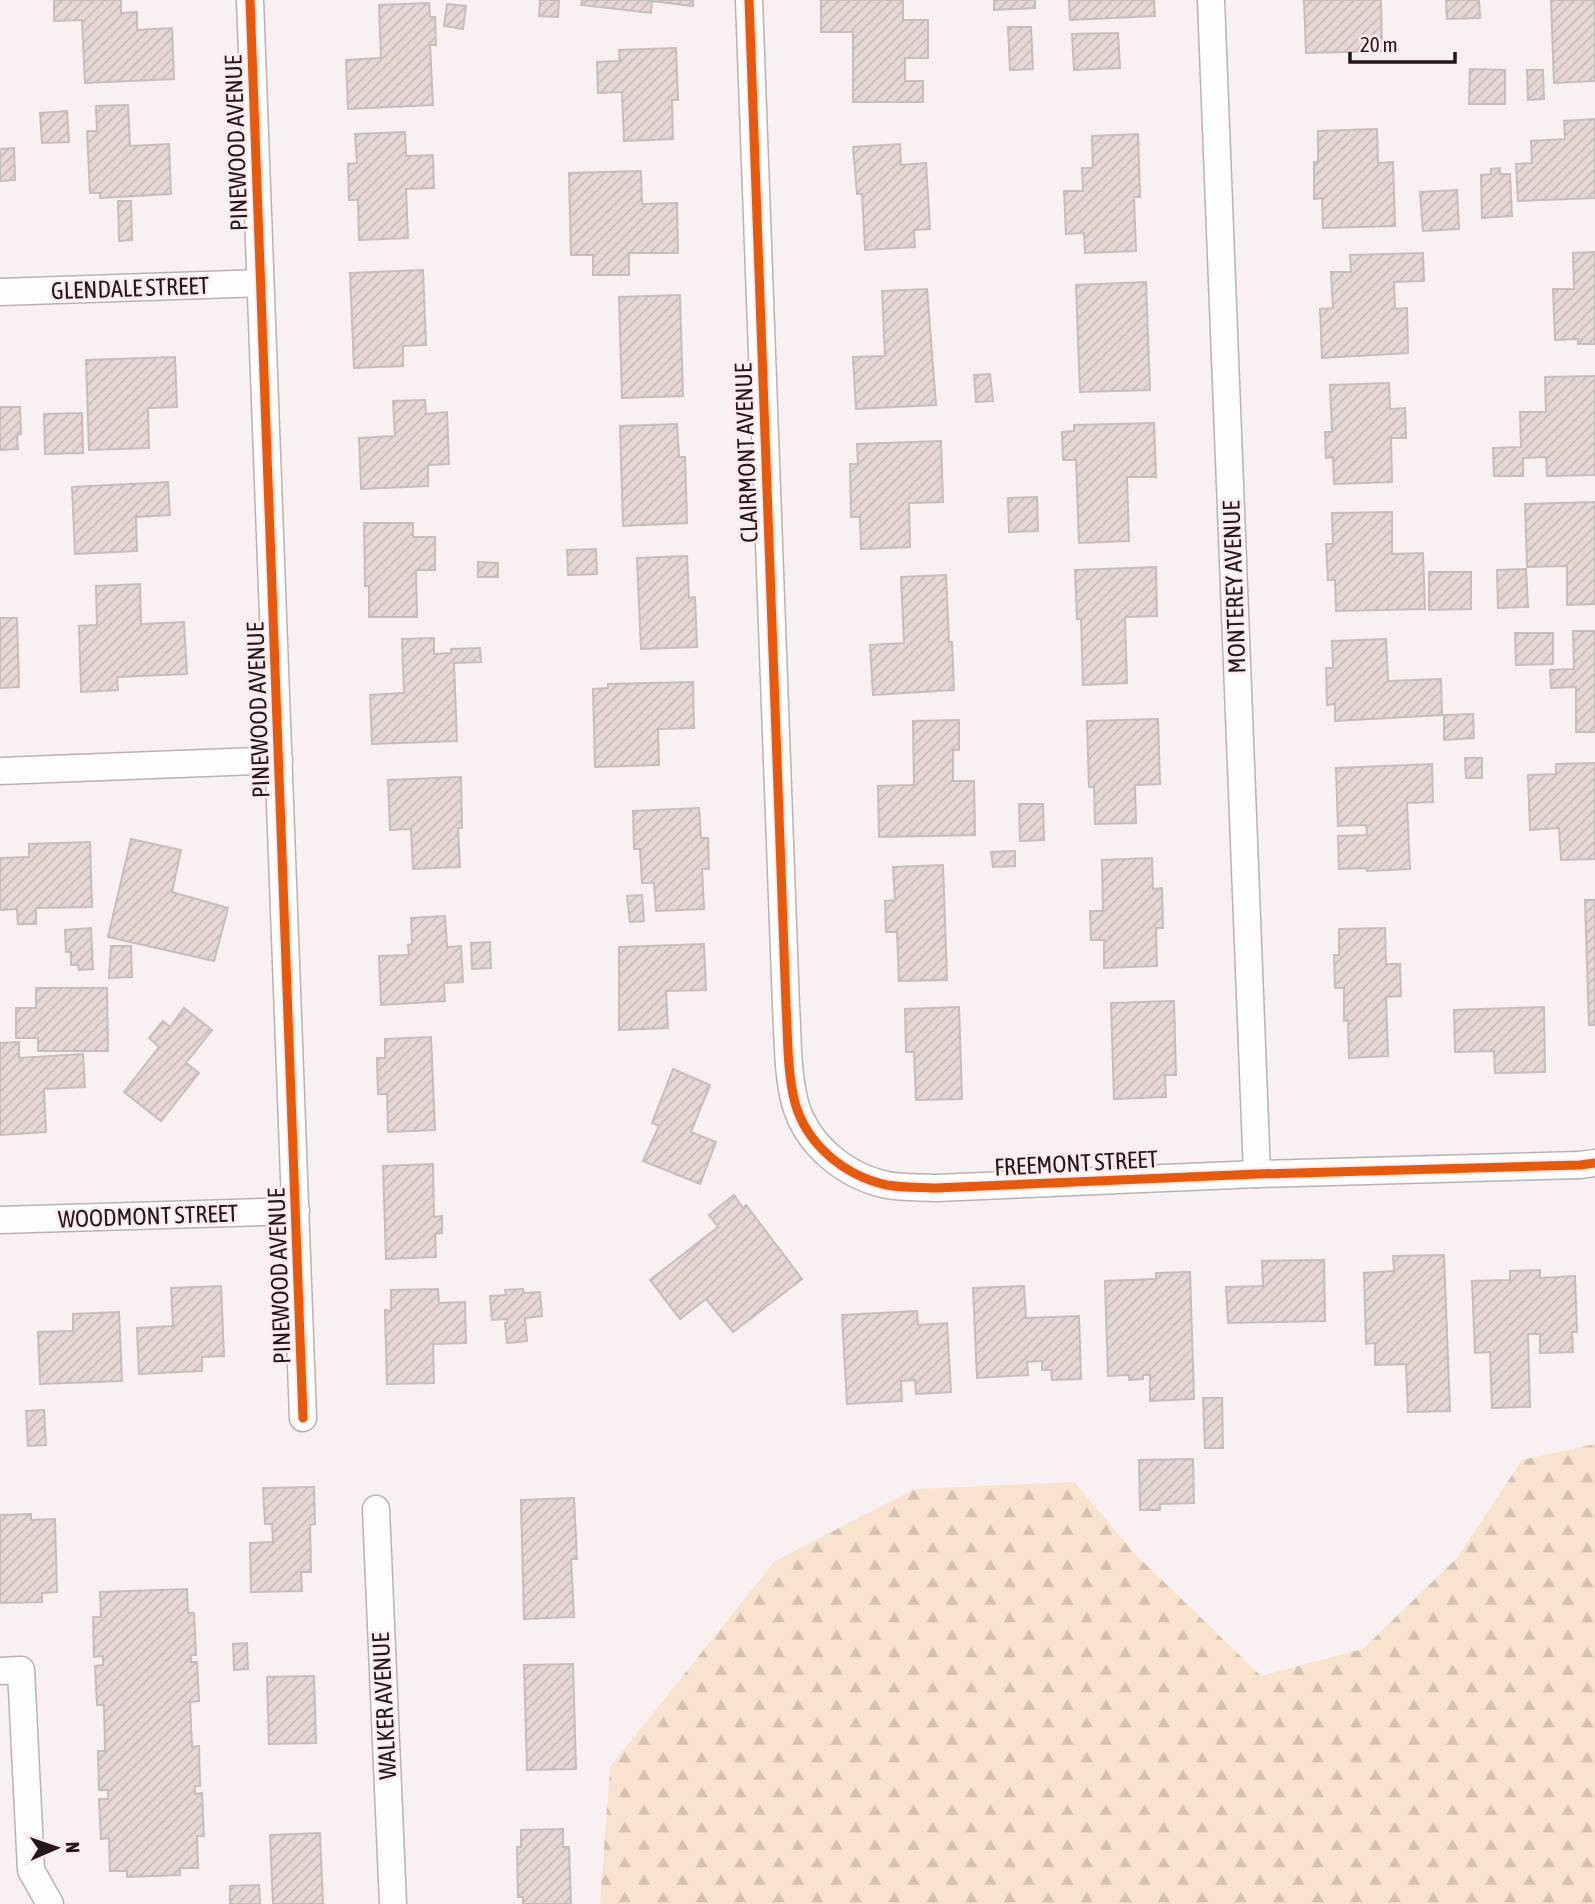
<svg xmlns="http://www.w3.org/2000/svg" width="1595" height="1904" viewBox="0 0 1595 1904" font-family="'Asap Condensed',sans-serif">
	<defs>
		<pattern id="forest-firs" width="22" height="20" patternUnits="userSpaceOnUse" patternTransform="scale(1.75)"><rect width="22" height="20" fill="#f9e2ce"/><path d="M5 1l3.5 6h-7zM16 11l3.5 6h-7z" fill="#d5c1b0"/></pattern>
		<pattern id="building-hatch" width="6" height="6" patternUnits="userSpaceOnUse" patternTransform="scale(1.75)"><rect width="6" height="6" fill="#e7d8d6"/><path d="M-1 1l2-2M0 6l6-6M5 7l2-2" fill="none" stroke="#c6b9b7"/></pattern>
	</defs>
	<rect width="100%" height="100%" fill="#f8f0f1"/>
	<path fill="url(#forest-firs)" d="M1595 1444V1904H600L610 1767 775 1561 915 1489 1074 1482 1137 1556 1261 1676 1363 1649 1457 1558 1522 1460Z"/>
	<g fill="url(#building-hatch)" stroke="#c7bdbb" stroke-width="2">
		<path d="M54 0H121V13L137 12V30L172 28 174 79 85 83 82 20 54 21Z"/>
		<path d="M540 0H559L558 17 539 16Z"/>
		<path d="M582 0H693V6L652 1 651 13 581 5Z"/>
		<path d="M821 0H903V20H928V58H905V81H923V102H853V32H821Z"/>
		<path d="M994 0H1035V8L994 10Z"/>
		<path d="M1069 0H1154L1155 16 1070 20Z"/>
		<path d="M1304 0H1381L1382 51 1306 53Z"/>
		<path d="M1446 0H1479L1480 18 1447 19Z"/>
		<path d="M1551 0H1595V81L1554 83Z"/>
		<path d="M429 3 430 17H435L436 45H430L433 105 348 109 346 60 381 58 379 5Z"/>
		<path d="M447 4 466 6 463 29 444 26Z"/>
		<path d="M1008 27H1031L1033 69 1010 70Z"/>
		<path d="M1118 33 1120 68 1074 70 1072 34Z"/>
		<path d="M676 48 678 100H672L673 139 624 141 622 92 598 93 597 62 620 61 619 50Z"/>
		<path d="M1470 69 1505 70V104H1469Z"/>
		<path d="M1527 70H1543L1544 99 1528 100Z"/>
		<path d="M128 105 130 146 169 144 171 194 100 198V193H90L87 131H97L96 106Z"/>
		<path d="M67 111 69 142 42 143 40 113Z"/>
		<path d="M1595 119V198L1518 201 1516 164 1532 163 1531 141 1565 139 1564 121Z"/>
		<path d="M1377 129 1378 163 1393 162 1395 226 1323 228 1322 198 1314 199V162H1318V131Z"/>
		<path d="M405 132 406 156 433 155 434 188 406 189 408 238 359 240 358 200H349L348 164 357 163 355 134Z"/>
		<path d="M1138 134 1140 197H1134L1136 251 1085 253 1084 233 1066 234 1064 191H1083L1082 168H1093L1092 136Z"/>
		<path d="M900 144 901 165 926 163 930 229 914 230 915 247 865 250 862 194H857L853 147Z"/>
		<path d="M14 148 15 180 0 181V149Z"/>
		<path d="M1500 168V174H1510L1512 216 1482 218 1481 175 1491 174V169Z"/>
		<path d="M641 171 642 204 677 203 678 253H629V275H593V255H571L569 173Z"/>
		<path d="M1457 190 1459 229 1423 231 1420 192Z"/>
		<path d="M118 201H131L132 240 119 241Z"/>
		<path d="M1595 252V344H1578V339L1555 340 1553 289H1574L1573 253Z"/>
		<path d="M1423 253 1424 281 1394 282 1395 309 1407 308 1408 353 1322 358 1320 309 1333 308 1331 272H1351L1350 255Z"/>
		<path d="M423 270 426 345 403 346V366L354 368 350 273Z"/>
		<path d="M1146 282 1150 390 1080 392 1076 285Z"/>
		<path d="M927 289 936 405 856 409 853 357 885 356 882 291Z"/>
		<path d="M680 295 683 396 622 398 619 297Z"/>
		<path d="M175 357 177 407 148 408 149 448 89 450 86 360Z"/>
		<path d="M990 374 993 401 976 402 974 375Z"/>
		<path d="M1595 376V475L1547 476 1546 457 1523 458V476H1494L1493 448 1521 447 1520 412H1546L1545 377Z"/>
		<path d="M1389 383 1390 409 1405 408 1406 438H1391L1392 482 1334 484 1333 457 1326 458 1325 432H1332L1330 385Z"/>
		<path d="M425 400 426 414 447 412 449 464 428 465V486L361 489 359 438 395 436 393 401Z"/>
		<path d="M0 407H20L21 434 17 435 18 449 0 450Z"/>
		<path d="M82 413 83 453 45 454 44 414Z"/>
		<path d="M1154 423 1156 477H1127L1129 541 1079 543 1076 460H1063L1062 432 1074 431V425Z"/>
		<path d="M677 424 679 457H685L687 523 623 526 620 426Z"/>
		<path d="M941 441 943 502 909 503 910 547 861 549 860 517H851L850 464H858L857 444Z"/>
		<path d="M168 482 170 515 136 517 137 551 75 554 72 487Z"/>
		<path d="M1037 497 1038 531 1009 532 1008 498Z"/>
		<path d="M1595 502V604L1567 605V566L1527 567 1525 504Z"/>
		<path d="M1392 512V554L1423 553 1425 609 1336 611 1335 580H1328L1326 544H1333L1332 513Z"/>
		<path d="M364 523H413V537H435V570H416L417 617H369V586H365Z"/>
		<path d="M596 549 597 574 568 575 567 550Z"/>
		<path d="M687 556 689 598 695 597 697 647 641 649 637 558Z"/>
		<path d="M478 562 498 563V577H478Z"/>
		<path d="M1156 567 1157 616 1125 617 1127 683 1083 685 1081 619H1077L1075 570Z"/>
		<path d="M1526 569 1528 607 1498 608 1497 570Z"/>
		<path d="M1429 572H1471V609L1429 610Z"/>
		<path d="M946 575 949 642H952L954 690 873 695 870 645 904 643 901 577Z"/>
		<path d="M140 584 141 624 184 622 187 674 117 677 118 690 81 692 79 626 97 625 96 586Z"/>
		<path d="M0 618H17L19 687 0 688Z"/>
		<path d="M1573 631H1595V732H1576V687L1551 688 1550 670 1574 669Z"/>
		<path d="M1515 633H1553V664L1516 665Z"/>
		<path d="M434 638V654L451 653V649L480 648 481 662 454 663 457 741 372 744 370 695 404 693 402 639Z"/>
		<path d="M1386 639 1388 681 1441 679 1442 715 1335 721V704L1327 705 1326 668H1333L1332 641Z"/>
		<path d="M693 682 694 728 658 729 659 765 595 767 593 689 608 688V684Z"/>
		<path d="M1473 714 1474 738 1444 740V715Z"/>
		<path d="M1158 719 1160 784 1135 785 1136 823 1095 824 1094 787H1089L1087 721Z"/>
		<path d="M959 720V750H953V781H974L975 835 879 837 878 786 914 785 913 721Z"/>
		<path d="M1465 758H1482V778H1466Z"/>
		<path d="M1595 763V859L1561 860 1559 828 1530 830 1528 775 1556 774V764Z"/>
		<path d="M1432 764 1433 802 1407 803 1410 869 1367 871V868L1339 869 1338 836 1367 835 1366 825 1338 826 1336 768Z"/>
		<path d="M461 777 462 828H458L460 867 413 869 411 829 390 830 388 780Z"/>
		<path d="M1019 804H1043L1044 840 1020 841Z"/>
		<path d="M699 808 701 838H708L709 869H702L704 909 656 911 654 883H642L640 849H634L633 811Z"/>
		<path d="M131 839 181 850 172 892 228 908 214 961 108 937Z"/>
		<path d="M90 842 92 907 36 908V924H18L17 909 0 910V858L29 857V844Z"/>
		<path d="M1015 851V866L993 867 991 852Z"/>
		<path d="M1152 858 1153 889 1162 888 1163 928H1156L1157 966 1104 968V940H1091L1090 911H1103L1102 860Z"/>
		<path d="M943 865 947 980 899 981 897 932H886L885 901 895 900 893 867Z"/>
		<path d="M642 895 644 921 630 922 627 896Z"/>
		<path d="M1585 900H1595V1025H1589Z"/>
		<path d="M445 916 447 947 461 946 463 982 444 983 445 1001 381 1005 379 956 409 955 408 945 412 944 411 918Z"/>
		<path d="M91 928 93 969 79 970 78 965H71V952H66L65 930Z"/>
		<path d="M1385 928 1386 964H1400L1401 996 1386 997 1388 1056 1349 1058 1348 1020 1344 1021V988H1335L1334 955H1339V929Z"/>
		<path d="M490 942 491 968 472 969 471 943Z"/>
		<path d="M704 944 706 990 666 991 668 1028 619 1030V947Z"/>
		<path d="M111 946H131L132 977 109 978Z"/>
		<path d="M36 988H107L108 1051H38V1038H16V1008H36Z"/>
		<path d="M1174 1001 1176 1075H1165L1166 1097 1114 1099 1111 1003Z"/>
		<path d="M959 1007 962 1099 916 1100 914 1052H906L905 1009Z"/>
		<path d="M1544 1007 1545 1072 1495 1073 1494 1051 1455 1052 1454 1010Z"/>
		<path d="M184 1008 212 1030 186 1063 199 1073 161 1121 124 1092 159 1047 149 1038 163 1021 170 1027Z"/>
		<path d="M431 1037 435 1130 388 1132 387 1094H378L377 1058H385V1039Z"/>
		<path d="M19 1042V1058L83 1054 85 1087 44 1089 46 1132 0 1135V1043Z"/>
		<path d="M673 1069 710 1085 691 1132 716 1142 700 1184 643 1161 659 1126 652 1123Z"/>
		<path d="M433 1164 434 1217 442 1216V1233L435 1234 436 1257 386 1259 383 1166Z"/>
		<path d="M734 1195 743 1208 746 1205 802 1279 733 1332 706 1299 680 1319 650 1280 718 1227 709 1215Z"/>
		<path d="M1444 1255 1450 1411 1408 1412 1406 1364 1375 1365V1343L1366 1344 1364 1273 1394 1271 1393 1256Z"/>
		<path d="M1324 1260 1325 1321 1228 1323 1226 1287 1263 1286 1262 1261Z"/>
		<path d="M1540 1270V1278L1575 1276 1577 1332H1572L1573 1352 1540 1353V1334H1528L1530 1407 1492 1408 1490 1352 1475 1353 1472 1281 1510 1280V1271Z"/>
		<path d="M1190 1272 1194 1399 1150 1401V1375H1143V1379L1129 1380V1375L1108 1376 1105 1281 1156 1279V1273Z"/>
		<path d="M221 1286 224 1356 202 1357V1371L139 1374 137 1328 173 1326 171 1288Z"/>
		<path d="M1024 1286 1026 1318 1079 1316 1081 1379 1052 1380 1051 1370H1042V1361L1027 1362 1028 1375 977 1378 973 1288Z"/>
		<path d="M438 1289 439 1303 465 1302 466 1343 433 1344 434 1383 387 1384 385 1310 391 1311V1290Z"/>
		<path d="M523 1289 524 1293 540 1292 542 1316 525 1318 527 1341 507 1343 505 1323H507V1319L492 1320 490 1296 506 1295 505 1290Z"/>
		<path d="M917 1311 918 1325 947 1323 951 1392 916 1394 915 1380 901 1381 902 1401 847 1404 842 1315Z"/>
		<path d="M119 1312 122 1381 40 1384 38 1332 73 1331V1314Z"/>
		<path d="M1203 1398H1222L1223 1448H1205Z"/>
		<path d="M44 1410 46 1445 28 1446 26 1411Z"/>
		<path d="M1193 1459 1194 1503 1160 1504V1510H1140L1139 1460Z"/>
		<path d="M314 1487 315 1524 310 1525 311 1572H301L302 1591 251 1592 250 1543 273 1542 272 1524H265L263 1488Z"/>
		<path d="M574 1498 577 1559H571L574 1617 524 1619 521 1500Z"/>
		<path d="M31 1514V1520L55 1519 57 1592 42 1593V1602L0 1603V1515Z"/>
		<path d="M187 1589 188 1613H194L196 1655H191V1662H197L199 1701 190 1702 192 1747 199 1746 200 1786H195V1794L202 1793 204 1836H197L198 1868H180V1875L127 1877V1871H110L109 1838 101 1839 99 1799H108V1790H99L98 1751H105L104 1705H97L95 1666 103 1665V1656L94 1657 93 1617H101L100 1592Z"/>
		<path d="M247 1643 248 1669 234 1670 233 1644Z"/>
		<path d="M573 1664 576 1769 527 1770 524 1665Z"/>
		<path d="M314 1676 316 1743 269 1744 267 1677Z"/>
		<path d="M563 1829V1847H569L571 1904H523V1897H518L517 1847H521V1830Z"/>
		<path d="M320 1833 323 1904H273L270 1835Z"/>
		<path d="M259 1885 260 1904H230V1886Z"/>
	</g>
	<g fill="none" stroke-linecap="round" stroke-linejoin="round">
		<defs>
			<g id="street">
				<path d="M250 0 303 1418"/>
				<path d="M749 0 786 1006C788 1038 787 1072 795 1103 807 1145 845 1176 887 1185 903 1188 920 1187 936 1188L1257 1174 1580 1165 1595 1163"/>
				<path d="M1211 0 1257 1174"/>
				<path d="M0 292 260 283"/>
				<path d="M0 771 279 760"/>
				<path d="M0 1220 296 1211"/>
				<path d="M376 1509 393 1904"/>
				<path d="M0 1671 21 1670 31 1870 50 1904"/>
			</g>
		</defs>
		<use href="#street" stroke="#bcb1b2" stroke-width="29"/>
		<use href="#street" stroke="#fefdfd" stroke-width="26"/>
		<defs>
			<g id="cycleway">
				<path d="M250 0 303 1418"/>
				<path d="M749 0 786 1006C788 1038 787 1072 795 1103 807 1145 845 1176 887 1185 903 1188 920 1187 936 1188L1257 1174 1580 1165 1595 1163"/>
			</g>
		</defs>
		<use href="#cycleway" stroke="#fcecee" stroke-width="13"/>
		<use href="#cycleway" stroke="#e8590c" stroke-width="9"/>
	</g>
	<g text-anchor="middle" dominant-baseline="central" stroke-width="5" stroke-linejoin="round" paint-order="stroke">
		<g font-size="24" fill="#251719" stroke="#fcecee">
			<text transform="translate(236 143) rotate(-92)">PINEWOOD AVENUE</text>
			<text transform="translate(130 288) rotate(-2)">GLENDALE STREET</text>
			<text transform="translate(746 453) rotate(-92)">CLAIRMONT AVENUE</text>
			<text transform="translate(1234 587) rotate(-92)">MONTEREY AVENUE</text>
			<text transform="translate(258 710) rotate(-92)">PINEWOOD AVENUE</text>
			<text transform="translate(1076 1163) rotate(-3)">FREEMONT STREET</text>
			<text transform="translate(148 1216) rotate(-2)">WOODMONT STREET</text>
			<text transform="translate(279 1276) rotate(-92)">PINEWOOD AVENUE</text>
			<text transform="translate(384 1706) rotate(-93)">WALKER AVENUE</text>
		</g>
	</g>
	<g transform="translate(56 1848) rotate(88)" stroke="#fcecee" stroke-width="5" paint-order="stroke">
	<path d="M0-5L12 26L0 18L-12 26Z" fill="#251719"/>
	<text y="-10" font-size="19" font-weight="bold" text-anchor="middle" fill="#251719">N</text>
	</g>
	<path d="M1350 52v10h105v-10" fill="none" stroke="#251719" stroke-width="3.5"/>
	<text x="1360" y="52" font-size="21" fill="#251719" stroke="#fcecee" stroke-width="5" paint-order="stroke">20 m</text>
</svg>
